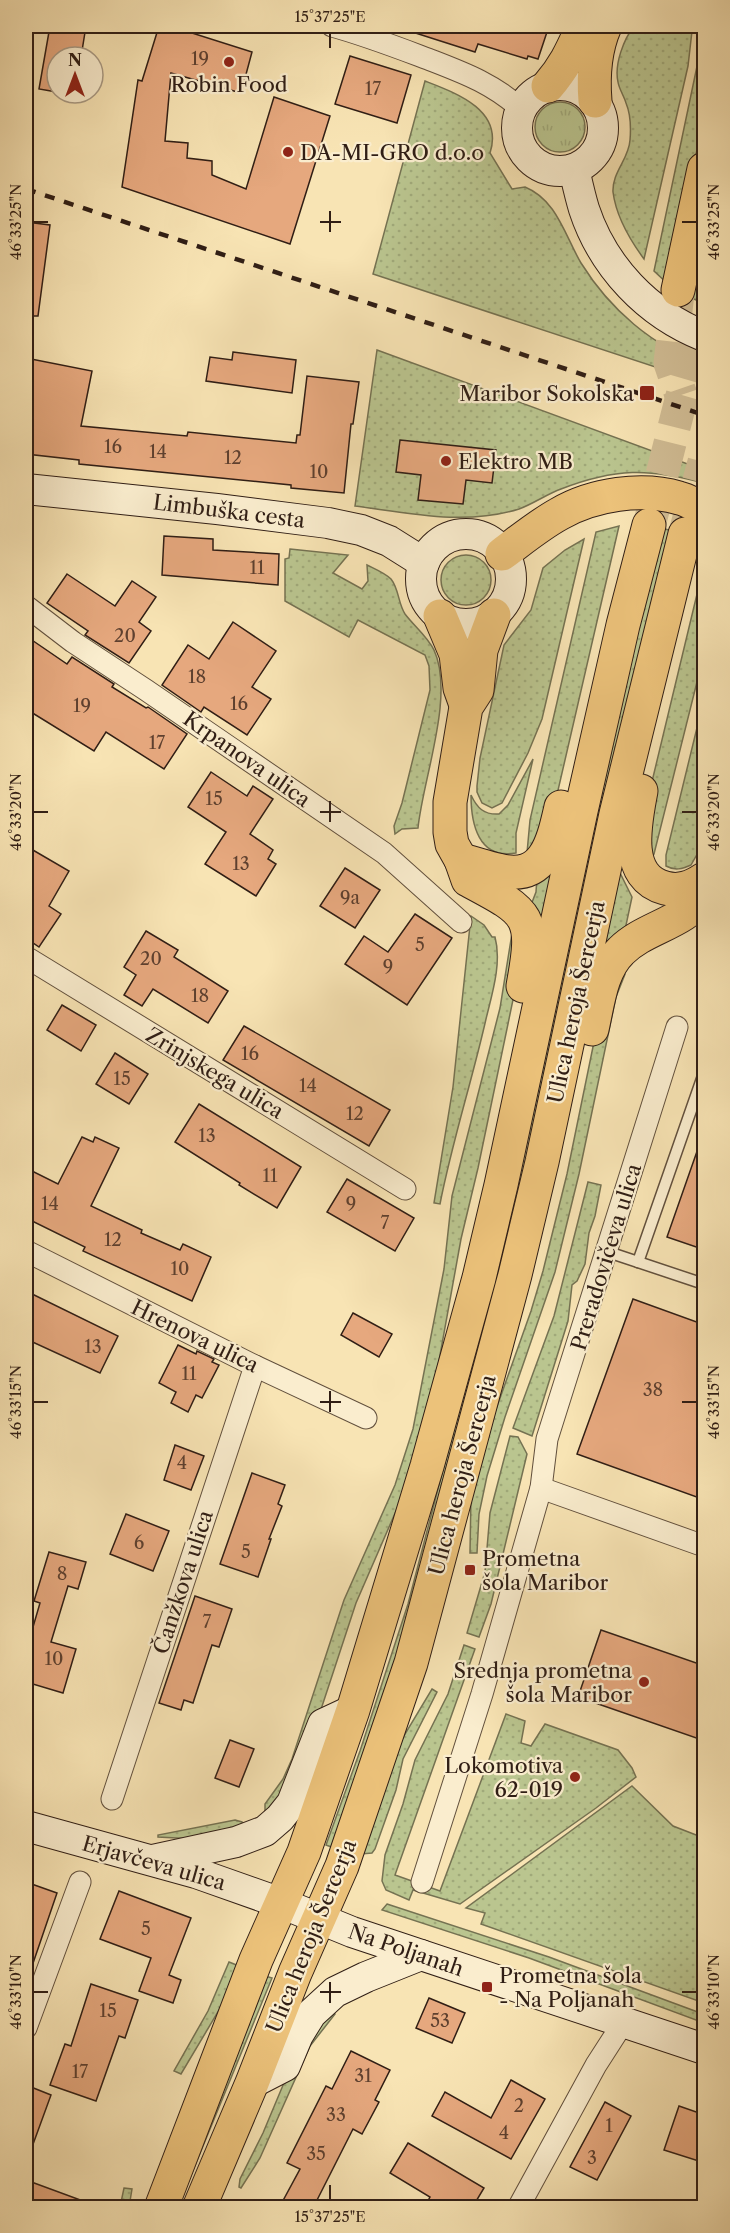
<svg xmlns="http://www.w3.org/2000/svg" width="730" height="2233" viewBox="0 0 730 2233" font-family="'Libre Caslon Text',serif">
	<defs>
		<pattern id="grass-dots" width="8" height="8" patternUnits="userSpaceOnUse" patternTransform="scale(1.5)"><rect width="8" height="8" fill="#bac58f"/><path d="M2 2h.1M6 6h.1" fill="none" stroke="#a0a97a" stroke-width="1.8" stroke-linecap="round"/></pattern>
		<pattern id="park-tufts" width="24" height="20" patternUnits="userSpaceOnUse" patternTransform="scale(1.5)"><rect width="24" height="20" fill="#bac58f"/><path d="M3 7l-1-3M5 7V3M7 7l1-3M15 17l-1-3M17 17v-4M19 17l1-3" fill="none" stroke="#a0a97a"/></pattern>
	</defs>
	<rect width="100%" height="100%" fill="#f8e4b4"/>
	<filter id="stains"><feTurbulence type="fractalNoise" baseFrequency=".00333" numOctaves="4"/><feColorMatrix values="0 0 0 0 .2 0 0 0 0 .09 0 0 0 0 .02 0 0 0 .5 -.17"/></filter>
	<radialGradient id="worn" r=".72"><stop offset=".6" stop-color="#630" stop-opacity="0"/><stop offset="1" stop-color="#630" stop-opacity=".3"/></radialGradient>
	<g fill="url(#grass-dots)" stroke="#757252" stroke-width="1.5">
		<path d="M634 26H692V31L688 66 644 259C630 240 616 216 613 192 612 172 629 159 630 140 631 128 631 115 626 103 624 96 619 89 618 82 614 64 624 39 634 26Z"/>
		<path d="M704 33V116L669 285 654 271Z"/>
		<path d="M425 81C456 93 504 110 490 153L512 189 525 187C557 200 565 236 581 263 609 308 653 348 704 363V383L373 274Z"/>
		<path d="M704 213V272L696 300 689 297Z"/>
		<path d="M377 350 704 470V483C649 468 615 468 561 489 547 494 533 504 519 509 466 526 408 513 355 506Z"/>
		<path d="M619 526 550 825 527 853 530 820 596 532Z"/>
		<path d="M662 528 672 531 519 1200 414 1607 334 1848 326 1845 360 1751 408 1604 481 1324 580 879Z"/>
		<path d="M584 539 542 719 528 753 502 803 492 808 482 803 477 792V786L480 758 504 645 531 610 543 568 565 550Z"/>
		<path d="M290 549 348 555 333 573 362 589 368 581 367 565C375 569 385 573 391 579 399 589 398 603 405 614 414 626 427 636 434 650 455 696 423 778 418 828L402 829 395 834 394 826 402 803 430 690 429 666 425 655 358 620 349 637 285 601V559L289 558Z"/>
		<circle cx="466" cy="580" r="25"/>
		<path d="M704 565V654L654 854 647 865 643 819Z"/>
		<path d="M704 699V842L691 865C682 869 675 871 666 866V855Z"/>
		<path d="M533 759 516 833V853C478 860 471 823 471 795 477 808 484 815 499 814L508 805Z"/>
		<path d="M554 867 542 927 531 905 536 892 537 877Z"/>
		<path d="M616 872 620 873 632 897 625 930 602 960Z"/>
		<path d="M471 916 484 925 492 937H495C502 963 492 994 486 1019 472 1081 452 1142 440 1204L434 1203 453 1087Z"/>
		<path d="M513 927 514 995 478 1168 461 1239 431 1405 406 1488 356 1603 305 1758 295 1782 265 1812V1804L283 1779 292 1759 344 1600 395 1485 413 1429 444 1269 452 1196 500 1008Z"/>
		<path d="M621 968 625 974 616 997 579 1174 555 1272 505 1417 487 1476 479 1514 477 1553H470L471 1494 494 1415 531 1311 543 1271 567 1174 595 1037Z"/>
		<path d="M588 1182 601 1185 595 1216 589 1233 585 1264 577 1281 572 1285 568 1321 532 1436 513 1428 554 1316Z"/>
		<path d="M510 1436 518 1437 527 1454 491 1604 479 1637 467 1633 485 1572 490 1513Z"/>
		<path d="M464 1645 475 1649 395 1875 440 1891 506 1714 525 1721 521 1743 531 1746 545 1724 618 1750 632 1768 636 1777 596 1808 460 1904 413 1890 409 1900 386 1890 382 1881 385 1855 403 1804 415 1760 448 1694Z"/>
		<path d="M432 1689 437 1692 403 1759 396 1790 375 1849 372 1853 361 1854 402 1739Z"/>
		<path d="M632 1786 673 1826 704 1838V2003L481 1924 485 1913 466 1908Z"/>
		<path d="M235 1820 242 1822 246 1828 196 1839 158 1837V1835Z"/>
		<path d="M387 1904 549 1957 695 2011 704 2015V2023L529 1958 382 1910Z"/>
		<path d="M229 1962 239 1966 225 2000 181 2074 174 2071 208 2011Z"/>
		<path d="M265 1976 272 1978 178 2207Z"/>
		<path d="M329 2007 335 2014 310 2046 260 2158 241 2188 239 2187 240 2179 263 2133 286 2078Z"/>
		<path d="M124 2188 132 2189 129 2207H120Z"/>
	</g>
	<circle fill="url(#park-tufts)" stroke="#757252" stroke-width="1.5" cx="560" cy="127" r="25"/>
	<g fill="#e6a87e" stroke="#301e15" stroke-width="1.5">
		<path d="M50 26H86L81 57H57V92L39 89Z"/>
		<path d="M159 26H170L252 52 241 93 171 73 165 141 188 143 187 158 212 161V175L246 189 274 97 330 116 290 244 122 187 138 80 142 81Z"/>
		<path d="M407 26H549L538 59 528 56 527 59 478 44 475 52 406 30Z"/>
		<path d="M350 56 411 75 397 123 335 104Z"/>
		<path d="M26 222 50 225 38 316H26Z"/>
		<path d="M233 352 296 360 292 393 206 381 210 357 232 360Z"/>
		<path d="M26 358 92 371 81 426 187 436 188 432 296 443 297 435H300L307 376 359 382 353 424H351L344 493 291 488V485L79 464V460L26 454Z"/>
		<path d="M400 440 496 450 492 483 466 480 463 504 418 500 421 475 396 472Z"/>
		<path d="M164 536 213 539V550L279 554 278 585 162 575Z"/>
		<path d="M67 574 115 606 132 581 156 597 139 622 151 631 129 663 85 635 88 631 47 603Z"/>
		<path d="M233 622 276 651 252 687 271 699 247 735 204 707 201 712 162 685 188 645 209 659Z"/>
		<path d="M26 636 67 664 72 657 114 684 112 687 146 708 148 707 187 734 164 769 106 732 94 751 26 709Z"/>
		<path d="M211 772 247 796 253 786 273 799 250 834 273 850 268 859 276 864 256 896 205 864 226 832 188 807Z"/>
		<path d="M26 846 69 871 49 906 61 914 39 947 26 938Z"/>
		<path d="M345 868 380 890 355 928 320 906Z"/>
		<path d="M415 914 452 938 407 1005 345 964 364 936 388 952Z"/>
		<path d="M146 931 178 950 174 957 228 991 208 1023 153 989 142 1006 124 995 136 975 124 967Z"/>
		<path d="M62 1005 96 1025 81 1051 47 1030Z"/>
		<path d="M244 1026 390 1110 369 1146 223 1060Z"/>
		<path d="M115 1053 148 1074 129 1104 96 1084Z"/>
		<path d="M199 1104 301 1167 277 1208 239 1185 240 1183 175 1142Z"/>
		<path d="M82 1137 93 1142 95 1137 119 1148 91 1206 142 1230 141 1233 180 1250 183 1244 211 1257 192 1301 83 1251 85 1247 26 1218V1168L58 1184Z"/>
		<path d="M701 1140H705V1250L667 1237Z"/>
		<path d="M347 1179 414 1218 395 1251 327 1212Z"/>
		<path d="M26 1291 118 1336 100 1373 26 1339Z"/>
		<path d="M633 1299 705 1325V1500L577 1454Z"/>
		<path d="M353 1313 392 1334 379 1357 341 1335Z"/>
		<path d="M178 1345 196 1354 197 1351 214 1359 212 1362 219 1365 202 1398 196 1395 188 1412 171 1403 176 1392 159 1383Z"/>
		<path d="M175 1445 204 1456 191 1490 164 1480Z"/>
		<path d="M252 1473 285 1485 278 1504 282 1506 269 1539H271L258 1577 220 1564Z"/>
		<path d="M126 1514 169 1531 153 1571 110 1554Z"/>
		<path d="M49 1552 86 1562 78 1589 68 1586 51 1642 76 1649 63 1693 26 1682V1651L40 1603 34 1601Z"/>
		<path d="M195 1596 232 1609 219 1647 212 1645 193 1703 184 1700 181 1710 159 1703Z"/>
		<path d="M601 1630 705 1666V1741L578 1697Z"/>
		<path d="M230 1740 254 1749 239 1787 215 1778Z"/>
		<path d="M26 1882 57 1893 29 1975H26Z"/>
		<path d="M119 1891 191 1918 169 1975 181 1980 173 2003 139 1991 151 1958 100 1939Z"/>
		<path d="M91 1984 138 2000 125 2038 119 2036 96 2101 50 2085 65 2044 71 2046Z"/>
		<path d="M429 1998 465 2013 452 2043 416 2028Z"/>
		<path d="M351 2051 390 2070 375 2100 379 2102 362 2134 353 2129 313 2208H279L300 2169 287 2163 326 2086 332 2089Z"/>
		<path d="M511 2080 545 2099 511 2159 432 2116 445 2092 491 2118Z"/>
		<path d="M26 2085 51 2095 28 2158H26Z"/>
		<path d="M605 2102 631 2116 597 2180 570 2167Z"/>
		<path d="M679 2106 705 2115V2163L664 2150Z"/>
		<path d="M408 2143 484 2188 472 2208H424L430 2197 390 2173Z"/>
		<path d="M26 2180 94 2205V2208H26Z"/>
	</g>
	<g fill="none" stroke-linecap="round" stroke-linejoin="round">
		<g stroke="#d0bc94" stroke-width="33" stroke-dasharray="33 16" stroke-linecap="butt">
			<path d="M678 293 670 363 681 395"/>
			<path d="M650 522 682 396 704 321"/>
			<path d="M686 529 704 462"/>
		</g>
		<defs>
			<g id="lane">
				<path d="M608 1252 704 1284"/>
				<path d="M638 1262 704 1073"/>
			</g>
			<g id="street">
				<path d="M332 26C365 35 396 47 428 59 464 73 492 83 521 109"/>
				<path d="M26 606 73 642 146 690 384 853 461 922"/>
				<path d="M26 957 405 1189"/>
				<path d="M26 1251 255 1366 366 1418"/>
				<path d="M541 1488 704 1546"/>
				<path d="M112 1799 255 1366"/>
				<path d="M422 1882 482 1694 541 1488 547 1439 677 1027"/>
				<path d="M26 2028 80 1882"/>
				<path d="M518 2208 596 2065 623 2023"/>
			</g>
			<g id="secondary">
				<circle cx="560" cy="128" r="43"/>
				<path d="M574 169C577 182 580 196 584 209 603 267 648 314 704 336"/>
				<path d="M26 489 217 509 328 523 361 530 389 541 424 563"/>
				<circle cx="466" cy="579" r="45"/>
				<path d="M26 1826 196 1873 281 1903 352 1932 704 2049"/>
				<path d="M153 1860 236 1842 265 1831 280 1818 292 1803 323 1724 353 1710"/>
				<path d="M252 2083 285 2066 298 2035 311 2014 335 1992 366 1977 421 1955"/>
			</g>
			<g id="primary">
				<path d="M548 86C566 65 572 50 583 26"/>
				<path d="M595 101C593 76 595 49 605 26"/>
				<path d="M678 290 704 169"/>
				<path d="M502 554C521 540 539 525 559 514 593 494 642 487 679 498 688 500 696 506 704 509"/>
				<path d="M494 615 481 650 477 690 466 707 450 802V832L452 844 461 860 468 880C530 913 536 915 523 986"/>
				<path d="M440 616 456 654 460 688 465 702"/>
				<path d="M641 791C635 823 623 877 665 888 680 892 692 887 704 879"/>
				<path d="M461 860C474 863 485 867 498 870 545 882 553 842 561 807"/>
				<path d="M592 1029C598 1003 601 970 621 951 645 927 683 924 704 895"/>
				<path d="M161 2208 256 1960 304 1852 353 1710 427 1466 479 1278 501 1185 581 811 623 625 649 525"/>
				<path d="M199 2208 252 2083 295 1973 342 1866 411 1663 515 1275 542 1162 616 814 685 534"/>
			</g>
		</defs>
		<use href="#lane" stroke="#62503d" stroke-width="13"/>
		<use href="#street" stroke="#62503d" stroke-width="23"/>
		<use href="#secondary" stroke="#301e15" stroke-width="32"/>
		<use href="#primary" stroke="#301e15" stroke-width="35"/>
		<use href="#lane" stroke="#faedce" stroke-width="10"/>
		<use href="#street" stroke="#faedce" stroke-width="21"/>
		<use href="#secondary" stroke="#faedce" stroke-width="30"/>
		<use href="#primary" stroke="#ecc27a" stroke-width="33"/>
		<path stroke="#301e15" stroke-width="4.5" stroke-dasharray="10 10" stroke-linecap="butt" d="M26 189 704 415"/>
	</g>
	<path fill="none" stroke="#301e15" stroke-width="2" d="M330 33V48M330 211V232M33 222H48M320 222H341M682 222H697M330 801V822M33 812H48M320 812H341M682 812H697M330 1391V1412M33 1402H48M320 1402H341M682 1402H697M330 1982V2003M33 1992H48M320 1992H341M682 1992H697M330 2185V2200"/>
	<g fill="#8f2418" stroke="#faedce" stroke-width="2">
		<circle cx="229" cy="62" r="6"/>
		<circle cx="288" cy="152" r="6"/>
		<rect x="639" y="385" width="16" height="16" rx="3"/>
		<circle cx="446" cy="461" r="6"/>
		<rect x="464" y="1564" width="12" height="12" rx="3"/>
		<circle cx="644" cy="1682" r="6"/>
		<circle cx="575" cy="1777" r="6"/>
		<rect x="481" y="1981" width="12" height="12" rx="3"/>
	</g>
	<g text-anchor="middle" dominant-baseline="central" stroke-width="4.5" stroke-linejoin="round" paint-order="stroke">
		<g font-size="18" fill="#5e402f">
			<text x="200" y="59">19</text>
			<text x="373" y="89">17</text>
			<text x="113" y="447">16</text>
			<text x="158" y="452">14</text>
			<text x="233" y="458">12</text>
			<text x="319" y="472">10</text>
			<text x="257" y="568">11</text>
			<text x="125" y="636">20</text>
			<text x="197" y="677">18</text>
			<text x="239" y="704">16</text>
			<text x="82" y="706">19</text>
			<text x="157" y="743">17</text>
			<text x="214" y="799">15</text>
			<text x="241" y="864">13</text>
			<text x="350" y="898">9a</text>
			<text x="420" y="945">5</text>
			<text x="151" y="959">20</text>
			<text x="388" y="967">9</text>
			<text x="200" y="996">18</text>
			<text x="250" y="1054">16</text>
			<text x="122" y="1079">15</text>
			<text x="308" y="1086">14</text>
			<text x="355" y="1114">12</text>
			<text x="207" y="1136">13</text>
			<text x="270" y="1176">11</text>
			<text x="50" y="1204">14</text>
			<text x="351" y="1204">9</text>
			<text x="385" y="1223">7</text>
			<text x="113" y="1240">12</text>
			<text x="180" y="1269">10</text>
			<text x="93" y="1347">13</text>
			<text x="189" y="1374">11</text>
			<text x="653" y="1390">38</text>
			<text x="182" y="1463">4</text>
			<text x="139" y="1543">6</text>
			<text x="246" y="1552">5</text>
			<text x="62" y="1574">8</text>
			<text x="207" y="1622">7</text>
			<text x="54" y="1659">10</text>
			<text x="146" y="1929">5</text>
			<text x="108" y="2011">15</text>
			<text x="440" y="2021">53</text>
			<text x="80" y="2072">17</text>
			<text x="363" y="2076">31</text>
			<text x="519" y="2106">2</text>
			<text x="336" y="2115">33</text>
			<text x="609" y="2126">1</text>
			<text x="504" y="2133">4</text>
			<text x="316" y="2154">35</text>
			<text x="592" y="2158">3</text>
		</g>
		<g font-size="21" fill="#301e15" stroke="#faedce" text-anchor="start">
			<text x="229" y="84" text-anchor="middle">Robin Food</text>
			<text x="300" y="152">DA-MI-GRO d.o.o</text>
			<text x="634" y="393" text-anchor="end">Maribor Sokolska</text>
			<text x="458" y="461">Elektro MB</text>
			<text x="482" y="1558">Prometna<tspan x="482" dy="24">šola Maribor</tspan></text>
			<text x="632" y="1670" text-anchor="end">Srednja prometna<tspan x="632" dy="24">šola Maribor</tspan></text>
			<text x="563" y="1765" text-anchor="end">Lokomotiva<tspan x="563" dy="24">62-019</tspan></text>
			<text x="499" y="1975">Prometna šola<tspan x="499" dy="24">- Na Poljanah</tspan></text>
		</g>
		<g font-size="21" fill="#301e15" stroke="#faedce">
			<text transform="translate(229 511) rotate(7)">Limbuška cesta</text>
			<text transform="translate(247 759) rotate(35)">Krpanova ulica</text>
			<text transform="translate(576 1002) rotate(-78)">Ulica heroja Šercerja</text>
			<text transform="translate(215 1073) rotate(31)">Zrinjskega ulica</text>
			<text transform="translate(606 1257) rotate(-73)">Preradovičeva ulica</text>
			<text transform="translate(195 1336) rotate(26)">Hrenova ulica</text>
			<text transform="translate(462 1475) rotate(-75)">Ulica heroja Šercerja</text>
			<text transform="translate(183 1582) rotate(-72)">Čanžkova ulica</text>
			<text transform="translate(154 1863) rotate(16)">Erjavčeva ulica</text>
			<text transform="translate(311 1936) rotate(-68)">Ulica heroja Šercerja</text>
			<text transform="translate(406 1950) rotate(19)">Na Poljanah</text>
		</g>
	</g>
	<rect width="730" height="2233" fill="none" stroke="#f8e4b4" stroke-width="66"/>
	<g transform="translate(75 75)"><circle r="28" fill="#faedce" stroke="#a99a84" stroke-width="1.5"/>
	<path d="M0-4.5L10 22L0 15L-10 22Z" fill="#8f2418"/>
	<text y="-9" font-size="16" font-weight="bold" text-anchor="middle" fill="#301e15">N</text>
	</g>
	<rect x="33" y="33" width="664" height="2167" fill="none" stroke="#301e15" stroke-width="2"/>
	<g font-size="15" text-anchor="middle" fill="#301e15">
		<text x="330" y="22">15°37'25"E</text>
		<text transform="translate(16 222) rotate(-90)" y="5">46°33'25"N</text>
		<text transform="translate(714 222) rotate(-90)" y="5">46°33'25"N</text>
		<text transform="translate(16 812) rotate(-90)" y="5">46°33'20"N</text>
		<text transform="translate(714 812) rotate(-90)" y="5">46°33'20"N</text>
		<text transform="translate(16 1402) rotate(-90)" y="5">46°33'15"N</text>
		<text transform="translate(714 1402) rotate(-90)" y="5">46°33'15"N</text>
		<text transform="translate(16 1992) rotate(-90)" y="5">46°33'10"N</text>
		<text transform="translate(714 1992) rotate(-90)" y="5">46°33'10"N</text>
		<text x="330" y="2222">15°37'25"E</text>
	</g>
	<rect width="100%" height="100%" filter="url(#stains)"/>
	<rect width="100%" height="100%" fill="url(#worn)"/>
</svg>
